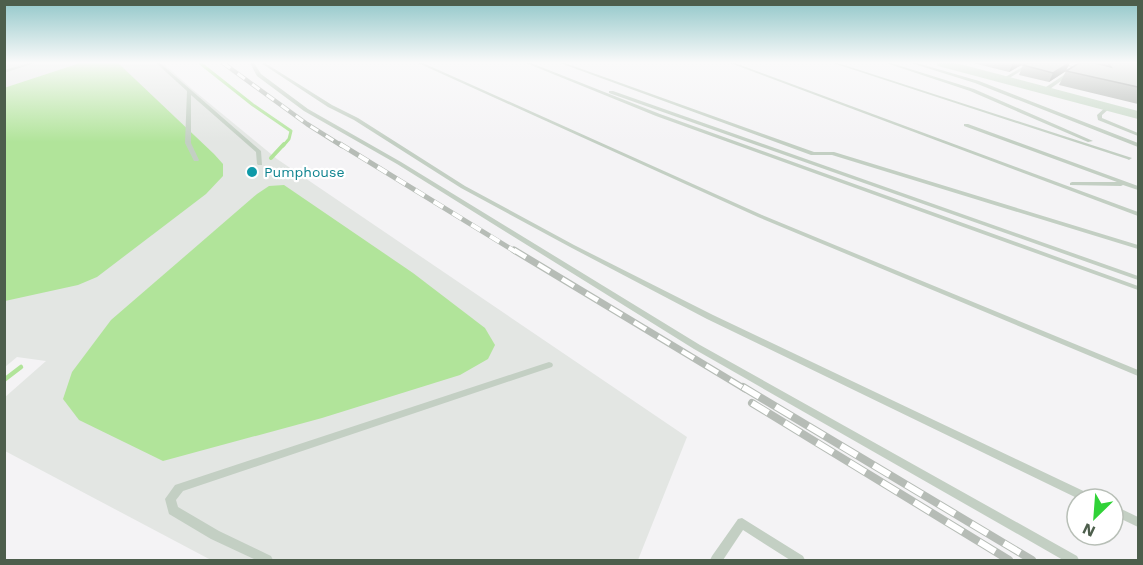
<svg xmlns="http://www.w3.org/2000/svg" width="1143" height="565" viewBox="0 0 1143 565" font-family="'Work Sans',sans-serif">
	<rect width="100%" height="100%" fill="#f4f3f5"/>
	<path fill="#e3e6e3" d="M16 63H163L192 89 277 159 687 437 638 560H211L5 451 4 398 46 361 17 357 5 367V66Z"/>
	<g fill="#b1e49a">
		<path d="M80 63H118L214 154 223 164V176L206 194 97 277 78 285 5 301 4 88Z"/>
		<path d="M284 185 413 273 485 328 495 345 488 359 460 375 322 418 163 461 79 420 63 399 72 372 111 320 257 194 269 186Z"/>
	</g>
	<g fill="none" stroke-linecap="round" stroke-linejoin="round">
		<path stroke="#b1e49a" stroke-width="3" d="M200 63 253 105 291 131 289 139 283 146"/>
		<path stroke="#b1e49a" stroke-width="4" d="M271 158 284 144"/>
		<path stroke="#b1e49a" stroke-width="4.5" d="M4 380 21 367"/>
		<g fill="#c3cfc3" fill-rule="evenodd">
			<path d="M30 63H35L4 73V70Z"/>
			<path d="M156 63H160L261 151 262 165H258L257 164 256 152 191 95V143L199 160 198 161H194L185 143 187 91Z"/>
			<path d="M250 63H254L261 74 308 109 401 162 700 345 1077 556 1079 560H1063L694 349 397 164 304 111 257 76Z"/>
			<path d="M261 63H265L332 105 358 118 465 186 574 245 713 315 1094 496 1095 499H1079L707 319 570 247 461 188 354 120 328 107Z"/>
			<path d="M418 63H423L762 215 1138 370V376L758 217Z"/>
			<path d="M526 63H531L660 114 1138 286V290L656 116Z"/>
			<path d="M560 63H565L814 152H834L1138 245V249L832 155H811Z"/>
			<path d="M730 63H735L1138 212V216Z"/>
			<path d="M833 63H838L1132 158 1129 160 1127 159Z"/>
			<path d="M886 63H891L974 89 1093 141 1088 142 970 91Z"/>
			<path d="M911 63H917L979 81 1138 143V147L975 83Z"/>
			<path d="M1029 63H1034L1006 80 1002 79Z"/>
			<path d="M1056 63H1062L1080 68 1078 69Z"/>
			<path d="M1067 73 1071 74 1047 91H1043V89Z"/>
			<path d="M609 91H613L1138 276V280L609 93Z"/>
			<path d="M1107 106 1111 107 1102 115V118L1138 133V136L1098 120 1097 115Z"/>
			<path d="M964 124H968L1138 186V190L1123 185 1121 186 1070 185V183L1072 182H1117L964 126Z"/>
			<path d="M549 362 552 363 553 365 552 367 183 491 176 500 178 507 219 531 271 556 273 560H256L211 539 169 514 165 499 175 485Z"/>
			<path d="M1113 505 1138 517V527L1113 515Z"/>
			<path d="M742 518 803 556 805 560H790L743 530 723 560H710L712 556 738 519Z"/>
		</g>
		<path fill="#c8d9c8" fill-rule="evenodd" d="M936 63H956L1138 111V119L938 66Z"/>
		<defs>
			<path id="rail-far3" d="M223 63 307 124 342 146"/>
			<path id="rail-far2" d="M340 144 516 252"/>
			<path id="rail-far1" d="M514 250 745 389"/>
			<g id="rail">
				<path d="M743 387 1032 560"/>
				<path d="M752 403 1009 560"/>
			</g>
		</defs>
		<use href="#rail-far3" stroke="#b6bcb6" stroke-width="4.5"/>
		<use href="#rail-far2" stroke="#b6bcb6" stroke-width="5"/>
		<use href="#rail-far1" stroke="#b6bcb6" stroke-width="7"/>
		<use href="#rail" stroke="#b6bcb6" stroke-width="8"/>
		<use href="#rail-far3" stroke="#fff" stroke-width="3" stroke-dasharray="9" stroke-linecap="butt"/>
		<use href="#rail-far2" stroke="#fff" stroke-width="4" stroke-dasharray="11" stroke-linecap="butt"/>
		<use href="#rail-far1" stroke="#fff" stroke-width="4.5" stroke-dasharray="14" stroke-linecap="butt"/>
		<use href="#rail" stroke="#fff" stroke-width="6" stroke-dasharray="19" stroke-linecap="butt"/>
	</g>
	<g fill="#afb4af">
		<path d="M973 63H1025L1009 72Z"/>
		<path d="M1079 63H1138V104L1059 85 1066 71Z"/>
		<path d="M1023 65 1066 71 1049 82 1019 75Z"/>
	</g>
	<g fill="#8e928f">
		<path d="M1013 63H1025L1009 72Z"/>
		<path d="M1069 63H1070L1066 71 1049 82 1053 73Z"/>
	</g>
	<g fill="#cbd1cc" stroke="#8e928f" stroke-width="1.5">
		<path d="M1028 63H1069L1053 73 1023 65Z"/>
		<path d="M1079 63H1095L1111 67 1108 63H1138V87L1066 71Z"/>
	</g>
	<linearGradient id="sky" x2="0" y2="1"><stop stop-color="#92c7c9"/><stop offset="0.44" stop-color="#fafafa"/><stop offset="1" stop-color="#fafafa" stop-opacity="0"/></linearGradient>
	<rect width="1143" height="142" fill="url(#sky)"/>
	<circle fill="#0f9aa8" stroke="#fff" stroke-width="2" cx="252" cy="172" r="6"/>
	<g text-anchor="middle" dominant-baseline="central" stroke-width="4.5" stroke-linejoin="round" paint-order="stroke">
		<g font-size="14" fill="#0d838f" stroke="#fff" text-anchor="start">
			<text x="264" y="172">Pumphouse</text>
		</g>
	</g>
	<rect width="1143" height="565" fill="none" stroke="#4d5e4c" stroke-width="12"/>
	<g transform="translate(1095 517) rotate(205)"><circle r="28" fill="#ffffff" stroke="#b8bfb7" stroke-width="1.5"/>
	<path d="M0-4.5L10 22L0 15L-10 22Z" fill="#30d237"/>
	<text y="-9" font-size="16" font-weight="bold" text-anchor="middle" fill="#4d5e4c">N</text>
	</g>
</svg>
